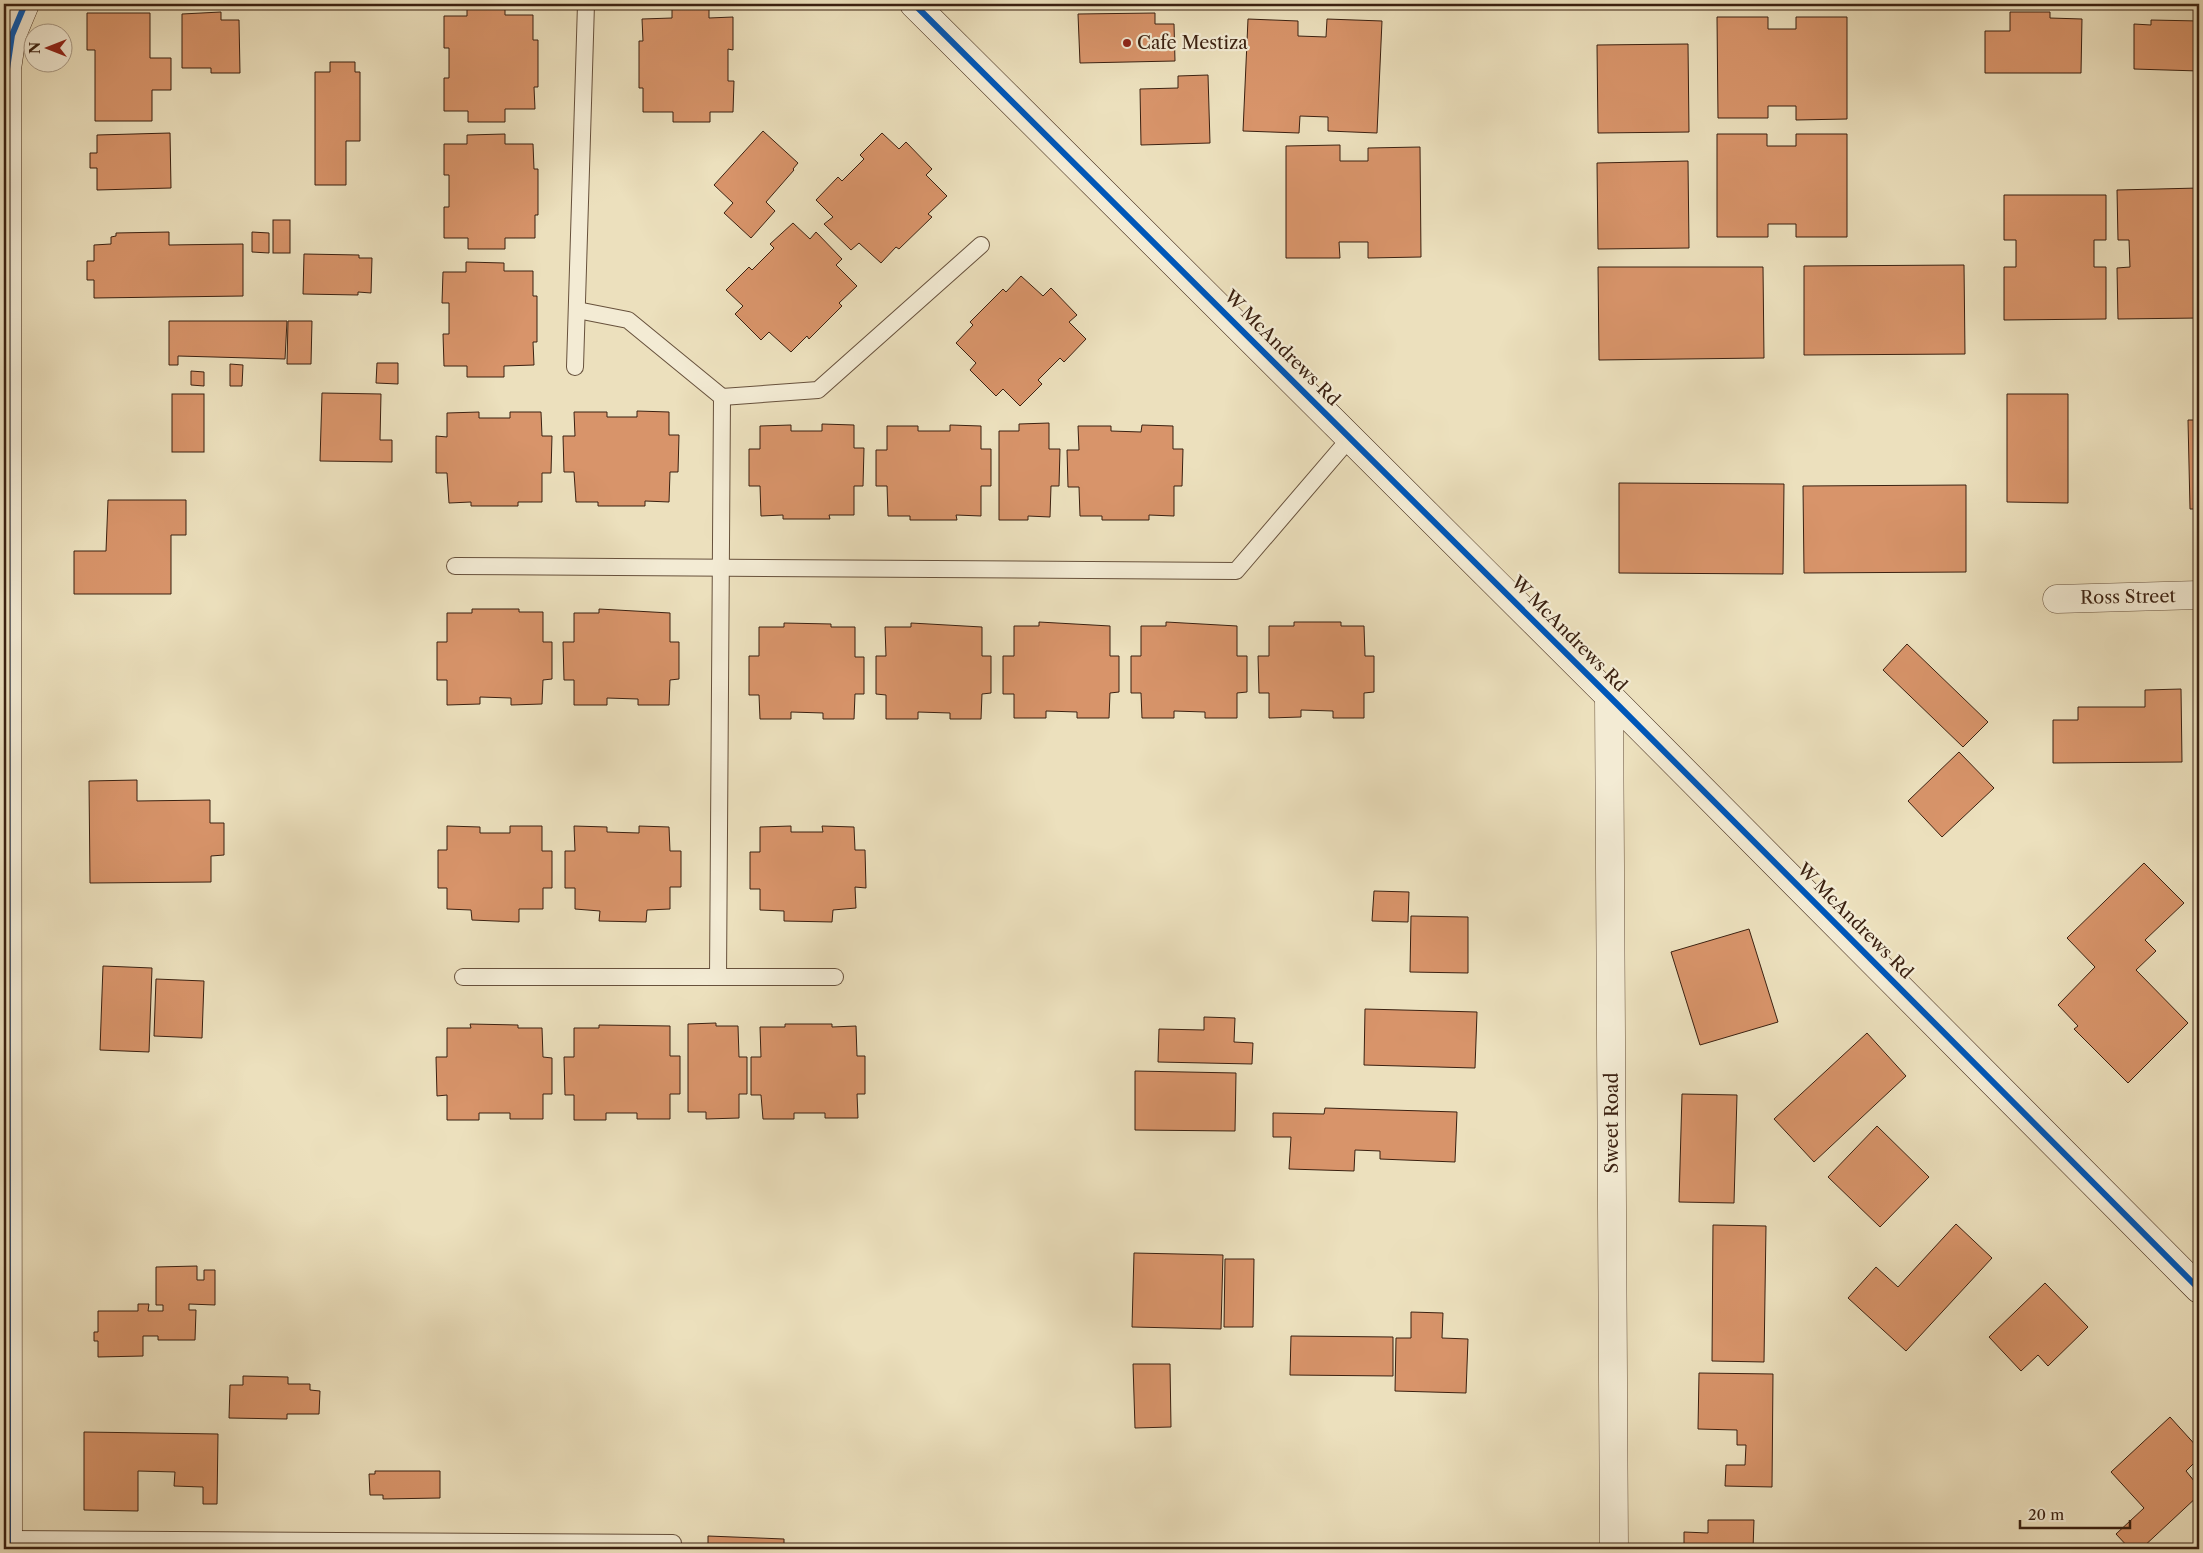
<svg xmlns="http://www.w3.org/2000/svg" width="2203" height="1553" viewBox="0 0 2203 1553" font-family="'Libre Caslon Text',serif">
	<rect width="100%" height="100%" fill="#ece0bd"/>
	<filter id="stains"><feTurbulence type="fractalNoise" baseFrequency=".004" numOctaves="4"/><feColorMatrix values="0 0 0 0 .2 0 0 0 0 .09 0 0 0 0 .02 0 0 0 .5 -.17"/></filter>
	<radialGradient id="worn" r=".72"><stop offset=".6" stop-color="#630" stop-opacity="0"/><stop offset="1" stop-color="#630" stop-opacity=".3"/></radialGradient>
	<g fill="#d8946a" stroke="#3b2111">
		<path d="M467 6H505V15H533V40H538V87H534L535 109H505V122H468V111H444V78H449V48H444V16H467Z"/>
		<path d="M709 6V18L733 17V50L728 49V81H734L733 112H710V122H673V112H643V88H639V41H643L642 19 672 18V7Z"/>
		<path d="M221 12V20H239L240 73H211V68H182V14Z"/>
		<path d="M2010 12H2050V18L2082 19 2081 73H1985V31H2010Z"/>
		<path d="M87 13H150V58H171V90H152V121H95V50H87Z"/>
		<path d="M1155 13V24H1174L1175 61 1080 63 1078 14Z"/>
		<path d="M1717 17H1768V29H1796V17H1847V119L1796 120V106H1768V118H1718Z"/>
		<path d="M1248 19 1298 21V36L1326 37 1327 19 1382 21 1377 133 1328 131V117L1300 116 1299 133 1243 131Z"/>
		<path d="M2151 20 2199 21V71L2134 69V24L2151 25Z"/>
		<path d="M1688 44 1689 132 1598 133 1597 45Z"/>
		<path d="M330 62H355V72H360V141H346V185H315V72H330Z"/>
		<path d="M1208 75 1210 143 1141 145 1140 89 1178 88V76Z"/>
		<path d="M763 131 798 163 793 169 794 170 766 202 775 211 751 238 724 213 733 203 714 185Z"/>
		<path d="M170 133 171 188 97 190V168H90V153H97V135Z"/>
		<path d="M882 133 899 149 906 142 932 169 926 175 947 196 928 214 932 217 899 249 896 247 881 263 859 243 851 250 824 224 833 217 816 200 838 177 842 181 864 159 860 155Z"/>
		<path d="M505 134V144H533L534 169H538V215H535V238H505V249H468V238H444V207H449V175H444V144H467V135Z"/>
		<path d="M1717 134H1767V146H1796V134H1847V237H1796V224H1768V237H1717Z"/>
		<path d="M1340 145V161H1368V148L1420 147 1421 257 1368 258V242H1339L1340 258H1286V146Z"/>
		<path d="M1688 161 1689 248 1598 249 1597 163Z"/>
		<path d="M2199 188V318L2118 319 2117 268 2130 267 2129 240H2118L2117 190Z"/>
		<path d="M2004 195H2106V240H2094V267H2106V319L2004 320V267H2016V240H2004Z"/>
		<rect x="273" y="220" width="17" height="33"/>
		<path d="M793 223 810 239 816 232 842 259 836 265 857 286 839 303 842 306 809 339 807 336 791 352 769 332 761 340 735 314 743 306 726 290 749 267 752 270 774 248 770 244Z"/>
		<path d="M169 232V245L243 244V296L94 298V280H87V261H94V245L111 244V237L116 236V233Z"/>
		<path d="M252 232 269 233V253L252 252Z"/>
		<path d="M304 254 359 255V258H372L371 293 358 292V295L303 294Z"/>
		<path d="M466 262 504 263V271H533V296H537V342H533L534 365 504 366V377H467V366H444L443 334H449V303H442L443 272H466Z"/>
		<path d="M1964 265 1965 354 1804 355V266Z"/>
		<path d="M1598 267H1763L1764 358 1599 360Z"/>
		<path d="M1021 276 1043 296 1051 288 1077 315 1069 322 1086 339 1064 362 1060 358 1038 380 1042 384 1020 406 1003 389 996 396 970 370 976 363 956 343 973 325 970 322 1003 289 1006 292Z"/>
		<path d="M169 321H287L285 359 178 356V365H169Z"/>
		<path d="M288 321H312L311 364H287Z"/>
		<path d="M377 363H398V384L376 383Z"/>
		<path d="M230 364 243 365 242 386H230Z"/>
		<path d="M191 371 204 372V386L191 385Z"/>
		<path d="M322 393 381 394 380 440H392V462L320 461Z"/>
		<rect x="172" y="394" width="32" height="58"/>
		<path d="M2007 394H2068V503L2007 502Z"/>
		<path d="M637 411 669 412V435H679L678 472H670L669 502 645 501V506H598V502H576L574 472H564L563 436H575L574 412H607V417H637Z"/>
		<path d="M479 412V418H510V412H541L542 436H552L551 473H542V502H518V506H471V502L449 503 447 473H436V436L447 437V413Z"/>
		<path d="M2188 420H2199V509H2190Z"/>
		<path d="M1049 423V449H1060L1059 486H1051L1050 517 1028 516V520H999V431H1019V424Z"/>
		<path d="M822 424 854 425V448H864L863 486H854V515H829L830 519H783V515L761 516 760 486H749V449H760V426L791 425V431H822Z"/>
		<path d="M950 425 981 426V449H991V486H981V516L956 515 957 520H910V516H888L887 486H876V450H887V426H918V431H950Z"/>
		<path d="M1142 425 1173 426V449H1183L1182 486H1174V516L1149 515V520H1102V516H1080L1079 487H1068L1067 450H1079L1078 426H1111V431L1141 432Z"/>
		<path d="M1619 483 1784 484 1783 574 1619 573Z"/>
		<path d="M1966 485V572L1804 573 1803 486Z"/>
		<path d="M108 500H186V535H171V594H74V551H106Z"/>
		<path d="M472 609H519V612H543V642H552V679L543 680 542 704 511 705V698L480 697V704L447 705V680H437V642H447V613H472Z"/>
		<path d="M599 609 670 613V642H679V679L670 680 669 705H638V699L607 698V705H574V680H564L563 642H574V613H599Z"/>
		<path d="M1039 622 1110 626V656H1119V692L1110 693 1109 718H1077V712L1046 711V718H1014V694H1003V656H1014V626H1039Z"/>
		<path d="M1166 622 1237 626V656H1247V692L1237 693V718H1205V712L1174 711V718H1142L1141 693H1131V656H1141V626H1166Z"/>
		<path d="M1294 622H1341V626H1364L1365 656H1374V692L1364 693V718H1333V711L1301 710V717L1269 718V693H1259L1258 656H1269V626H1294Z"/>
		<path d="M784 623 831 624V627H855V657H864V694H855L854 719H823V713L791 712V719H760L759 695H749V656H759V627H784Z"/>
		<path d="M911 623 982 627V656H991V693L982 694 981 719H950V713L918 712V719H886V695L876 694V656H886L885 627H911Z"/>
		<path d="M1907 644 1988 722 1963 747 1883 670Z"/>
		<path d="M2181 689 2182 762 2053 763V720H2078V707H2145V690Z"/>
		<path d="M1959 752 1994 788 1942 837 1908 801Z"/>
		<path d="M137 780V801L210 800V823H224V855L211 856V882L90 883 89 781Z"/>
		<path d="M447 826 480 827V833H510V826H542V851H552V888H543V909H519V922L472 920 471 910 447 909V888H438V850H447Z"/>
		<path d="M574 826 607 827V832L639 833V826L669 827 670 851H681V887H670V909L647 910 646 922 599 921 600 911 575 909V888H565V851H575Z"/>
		<path d="M791 826V832H823L822 826 854 827 855 850H865L866 888 855 887 856 908 833 910 832 922 784 921V911L760 910V889H750V852H760V827Z"/>
		<path d="M2144 863 2184 903 2145 940 2156 951 2136 970 2188 1023 2128 1083 2074 1029 2078 1026 2058 1005 2095 967 2067 938Z"/>
		<path d="M1374 891 1409 892 1408 922 1372 921Z"/>
		<path d="M1411 916 1468 917V973L1410 972Z"/>
		<path d="M1749 929 1778 1022 1700 1045 1671 952Z"/>
		<path d="M103 966 152 968 149 1052 100 1050Z"/>
		<path d="M156 979 204 981 202 1038 154 1036Z"/>
		<path d="M1365 1009 1477 1012 1475 1068 1364 1065Z"/>
		<path d="M1204 1017 1235 1018 1234 1042 1253 1043 1252 1064 1158 1062 1159 1029 1204 1030Z"/>
		<path d="M716 1023V1026H738L739 1057H747V1094H739V1118L706 1119V1112H688V1024Z"/>
		<path d="M470 1024 518 1025V1028H542L543 1057 552 1058V1094H543V1119H510V1113H479V1120H447V1095L437 1096 436 1057H447V1028H471Z"/>
		<path d="M785 1024H832V1027L856 1026 857 1056H865V1094H857L858 1118H825V1113H794V1119H763L761 1095H751V1057H761L760 1027H785Z"/>
		<path d="M599 1025 670 1026V1056H680V1094H670V1119H637V1113H606V1120H574V1095H565L564 1057H574V1028H599Z"/>
		<path d="M1867 1033 1906 1076 1814 1162 1774 1119Z"/>
		<path d="M1135 1071 1236 1073 1235 1131 1135 1130Z"/>
		<path d="M1682 1094 1737 1095 1734 1203 1679 1202Z"/>
		<path d="M1325 1108 1457 1112 1455 1162 1380 1159V1151L1355 1150 1354 1171 1289 1169 1291 1137H1273V1113L1324 1114Z"/>
		<path d="M1877 1126 1929 1177 1880 1227 1828 1177Z"/>
		<path d="M1956 1224 1992 1258 1906 1351 1848 1298 1876 1267 1898 1287Z"/>
		<path d="M1713 1225 1766 1226 1764 1362 1712 1361Z"/>
		<path d="M1134 1253 1223 1255 1221 1329 1132 1327Z"/>
		<path d="M1225 1259H1254L1253 1327H1224Z"/>
		<path d="M197 1266V1280H204V1270H215V1305L189 1304V1310H196L195 1340H158V1336H143V1356L98 1357V1341H94V1332H98V1311H138V1304H149L148 1311H163V1305H156V1267Z"/>
		<path d="M2045 1283 2088 1327 2048 1366 2038 1355 2021 1371 1989 1337Z"/>
		<path d="M1411 1312 1443 1313 1442 1338 1468 1339 1466 1393 1395 1391 1396 1338H1411Z"/>
		<path d="M1291 1336 1393 1337V1376L1290 1375Z"/>
		<path d="M1133 1364H1170L1171 1427 1135 1428Z"/>
		<path d="M1699 1373 1773 1374 1772 1487 1725 1486 1726 1465H1745L1746 1445H1737V1430L1698 1429Z"/>
		<path d="M243 1376 288 1377V1384H310V1390L320 1391 319 1414H287V1419L229 1418 230 1385H243Z"/>
		<path d="M2170 1417 2199 1449V1458L2186 1471 2199 1487V1495L2141 1549H2130L2116 1534 2144 1508 2111 1472Z"/>
		<path d="M84 1432 218 1434 217 1504H203V1487L174 1486 175 1472 138 1471V1511L84 1510Z"/>
		<path d="M375 1471H440V1498L383 1499V1495H370L369 1474H375Z"/>
		<path d="M1708 1520H1754L1753 1549H1684V1532L1708 1533Z"/>
		<path d="M708 1536 784 1539V1549H708Z"/>
	</g>
	<g fill="none" stroke-linecap="round" stroke-linejoin="round">
		<defs>
			<g id="lane">
				<path d="M577 310 628 320 722 397 718 977"/>
				<path d="M575 367 586 4"/>
				<path d="M722 397 818 390 981 245"/>
				<path d="M455 566 1236 571 1350 438"/>
				<path d="M463 977H835"/>
				<path d="M8 1539 673 1543"/>
			</g>
			<g id="street">
				<path d="M2057 599 2199 595"/>
				<path d="M1609 696 1614 1549"/>
			</g>
			<g id="secondary">
				<path d="M914 4 1609 696 2199 1289"/>
				<path d="M8 1549 7 69 12 35 25 4"/>
			</g>
		</defs>
		<use href="#lane" stroke="#67513c" stroke-width="18"/>
		<use href="#street" stroke="#67513c" stroke-width="29"/>
		<use href="#secondary" stroke="#3b2111" stroke-width="29"/>
		<use href="#lane" stroke="#f3ebd4" stroke-width="16"/>
		<use href="#street" stroke="#f3ebd4" stroke-width="28"/>
		<use href="#secondary" stroke="#f3ebd4" stroke-width="28"/>
		<defs>
			<g id="cycleway">
				<path d="M914 4 1609 696 2199 1289"/>
				<path d="M8 1549 7 69 12 35 25 4"/>
			</g>
		</defs>
		<use href="#cycleway" stroke="#f3ebd4" stroke-width="9"/>
		<use href="#cycleway" stroke="#0057b8" stroke-width="6"/>
	</g>
	<circle fill="#8f2418" stroke="#f3ebd4" stroke-width="2" cx="1127" cy="43" r="5"/>
	<g text-anchor="middle" dominant-baseline="central" stroke-width="4.5" stroke-linejoin="round" paint-order="stroke">
		<g font-size="18" fill="#3b2111" stroke="#f3ebd4" text-anchor="start">
			<text x="1137" y="43">Cafe Mestiza</text>
		</g>
		<g font-size="18" fill="#3b2111" stroke="#f3ebd4">
			<text transform="translate(1282 348) rotate(45)">W McAndrews Rd</text>
			<text transform="translate(2128 597) rotate(-1)">Ross Street</text>
			<text transform="translate(1569 634) rotate(45)">W McAndrews Rd</text>
			<text transform="translate(1855 921) rotate(45)">W McAndrews Rd</text>
			<text transform="translate(1612 1123) rotate(-90)">Sweet Road</text>
		</g>
	</g>
	<rect width="2203" height="1553" fill="none" stroke="#ece0bd" stroke-width="20"/>
	<rect x="5" y="5" width="2193" height="1543" fill="none" stroke="#3b2111" stroke-width="2.5"/>
	<rect x="10" y="10" width="2183" height="1533" fill="none" stroke="#3b2111"/>
	<g transform="translate(48 48) rotate(270)"><circle r="24" fill="#f3ebd4" stroke="#a99a86"/>
	<path d="M0-4L9 19L0 12L-9 19Z" fill="#8f2418"/>
	<text y="-8" font-size="14" font-weight="bold" text-anchor="middle" fill="#3b2111">N</text>
	</g>
	<path d="M2020 1520v8h110v-8" fill="none" stroke="#3b2111" stroke-width="2.5"/>
	<text x="2028" y="1520" font-size="15" fill="#3b2111" stroke="#f3ebd4" stroke-width="4" paint-order="stroke">20 m</text>
	<rect width="100%" height="100%" filter="url(#stains)"/>
	<rect width="100%" height="100%" fill="url(#worn)"/>
</svg>
